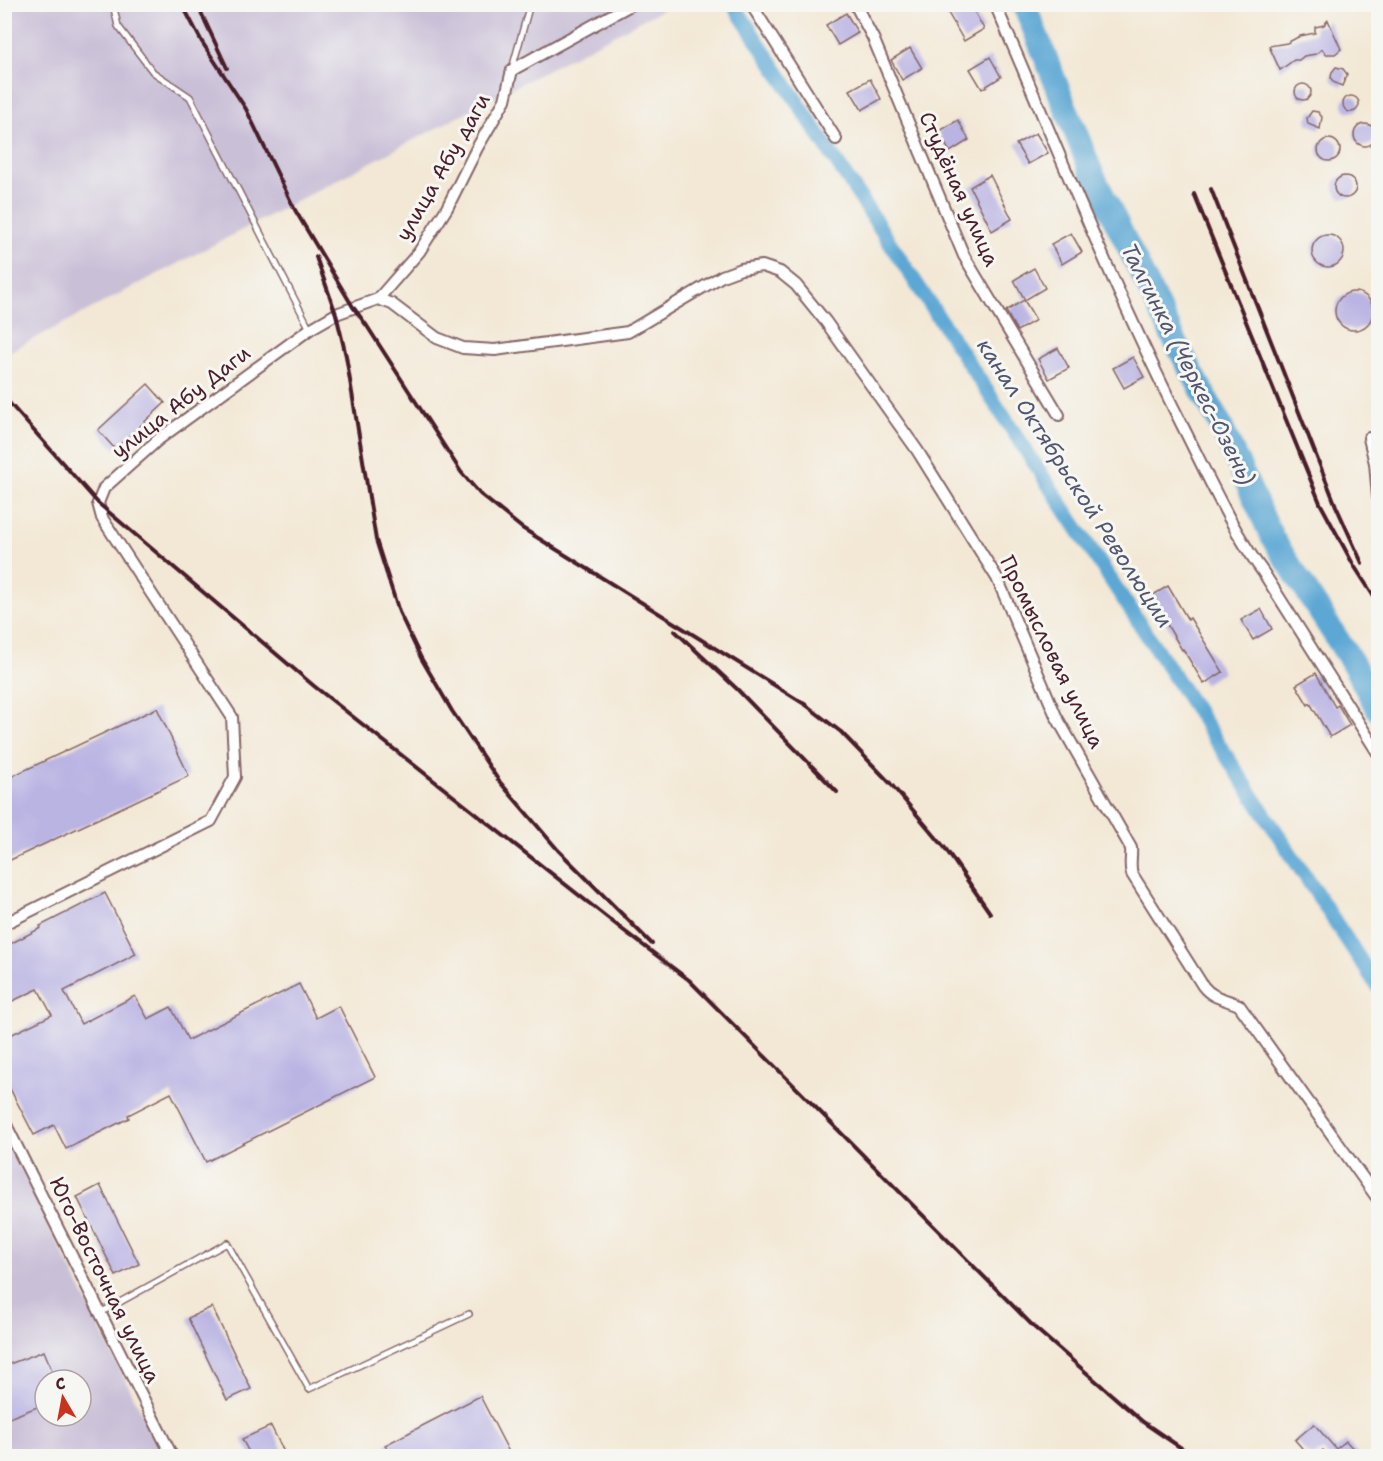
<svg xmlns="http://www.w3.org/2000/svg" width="1383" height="1461" viewBox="0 0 1383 1461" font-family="'Shantell Sans',sans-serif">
	<rect width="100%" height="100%" fill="#f6f6f2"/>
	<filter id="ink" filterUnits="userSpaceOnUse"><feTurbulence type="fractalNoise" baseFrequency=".0167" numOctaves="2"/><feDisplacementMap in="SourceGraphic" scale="12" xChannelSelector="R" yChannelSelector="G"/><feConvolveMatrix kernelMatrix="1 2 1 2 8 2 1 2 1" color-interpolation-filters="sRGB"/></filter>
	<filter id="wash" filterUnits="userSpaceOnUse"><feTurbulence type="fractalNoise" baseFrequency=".008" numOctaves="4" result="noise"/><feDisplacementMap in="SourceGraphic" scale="24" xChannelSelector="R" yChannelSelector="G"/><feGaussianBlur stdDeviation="1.35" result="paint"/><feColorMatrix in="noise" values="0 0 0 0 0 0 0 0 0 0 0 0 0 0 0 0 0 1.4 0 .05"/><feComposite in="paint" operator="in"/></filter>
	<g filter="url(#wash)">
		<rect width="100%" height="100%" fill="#f3e8d5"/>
		<g fill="#c9bfd7" fill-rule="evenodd">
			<path d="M5 5H671L5 354Z"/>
			<path d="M5 1136 163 1456H5ZM45 1380H81V1416H45Z"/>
		</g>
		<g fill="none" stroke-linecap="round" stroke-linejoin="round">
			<path stroke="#5ba7d4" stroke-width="15" d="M733 4 1378 987"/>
			<path stroke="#5ba7d4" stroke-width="24" d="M1024 4 1091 171 1176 343 1218 420 1273 539 1352 662 1378 710"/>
		</g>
		<g id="blocks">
			<g fill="#bab4e3">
				<path d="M943 4H970L984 29 964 41Z"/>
				<path d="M846 13 858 33 838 45 826 25Z"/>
				<path d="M1328 20 1341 49 1335 54H1326L1322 49 1316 54 1304 56 1299 60H1294L1280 70 1269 46 1287 43 1300 36 1315 33V27L1324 25Z"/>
				<path d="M910 48 922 68 902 80 891 60Z"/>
				<path d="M990 57 1001 77 982 89 970 69Z"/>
				<path d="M1336 67 1343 69 1347 74 1342 86 1333 82 1331 78 1332 72Z"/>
				<path d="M870 79 881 99 862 110 850 90Z"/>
				<circle cx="1303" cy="92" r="8"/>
				<circle cx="1351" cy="104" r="8"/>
				<path d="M1312 111 1318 112 1322 117 1320 129 1308 124 1307 118Z"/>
				<path d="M958 120 969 140 950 152 938 132Z"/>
				<circle cx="1365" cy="135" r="11"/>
				<path d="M1036 133 1048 153 1028 164 1016 144Z"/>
				<circle cx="1329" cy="150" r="11"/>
				<path d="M990 175 1012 219 992 231 970 187Z"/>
				<circle cx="1345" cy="187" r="11"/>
				<path d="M1071 233 1082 252 1062 264 1051 244Z"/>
				<circle cx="1328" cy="251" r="16"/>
				<path d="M1034 268 1045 288 1025 300 1014 280Z"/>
				<circle cx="1354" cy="311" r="19"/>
				<path d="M1024 300 1036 320 1017 331 1006 311Z"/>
				<path d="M1058 348 1069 368 1049 379 1038 359Z"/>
				<path d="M1133 357 1144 377 1124 388 1113 368Z"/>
				<path d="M148 384 165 403 115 449 98 430Z"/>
				<path d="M1168 586 1188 620 1190 618 1223 672 1204 684 1183 649 1182 650 1162 616 1160 618 1148 598Z"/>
				<path d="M1261 609 1272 629 1253 640 1241 620Z"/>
				<path d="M1316 673 1335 707 1338 705 1350 725 1330 737 1310 703 1308 705 1296 685Z"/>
				<path d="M157 708 189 776 4 863V780Z"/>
				<path d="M105 893 136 954 64 991 81 1024 135 996 148 1019 171 1007 188 1040 299 984 316 1018 339 1006 375 1077 206 1162 171 1093 128 1115 129 1118 66 1149 54 1125 34 1135 4 1077V1038L52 1015 38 989 4 1005V947L41 928 40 926Z"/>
				<path d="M100 1185 139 1264 116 1276 77 1197Z"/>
				<path d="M212 1307 251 1389 227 1400 188 1318Z"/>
				<path d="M44 1351 56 1380H45V1404L4 1420V1366Z"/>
				<path d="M480 1396 511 1456H391L385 1445Z"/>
				<path d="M1314 1424 1336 1449 1346 1441 1360 1456H1328L1323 1450 1316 1456H1309L1295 1440Z"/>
				<path d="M271 1426 286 1456H251L242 1439Z"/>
			</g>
		</g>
	</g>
	<g filter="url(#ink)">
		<use href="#blocks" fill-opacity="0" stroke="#856566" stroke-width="1.5"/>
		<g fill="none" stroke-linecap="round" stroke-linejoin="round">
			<defs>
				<g id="service">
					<path d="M113 4 118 26 153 72 190 97 310 329"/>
					<path d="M512 69 530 4"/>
					<path d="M100 1313 227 1243 309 1389 469 1314"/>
				</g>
				<g id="minor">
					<path d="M751 4 836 139"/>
					<path d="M855 4 873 38 964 256 1059 415"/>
					<path d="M995 4C1056 145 1113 288 1182 425 1207 474 1230 527 1263 572L1378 753"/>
					<path d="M378 299 419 252 447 208 477 148 505 100 512 70 632 4"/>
					<path d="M1369 438 1375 463 1378 497"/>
					<path d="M4 924 211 821 235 777 232 717 102 518 98 503 104 488 159 439 310 329 336 314 378 299 392 304 437 338 463 348 495 350 628 332 722 276 741 269 762 266 780 272 796 285 826 322 917 450 997 578 1056 716 1131 848C1132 857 1129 865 1132 874L1203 986C1213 999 1226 999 1239 1005L1378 1199"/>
					<path d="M4 1121 172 1456"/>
				</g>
			</defs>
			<use href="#service" stroke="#856566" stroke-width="8"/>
			<use href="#minor" stroke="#856566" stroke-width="14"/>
			<use href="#service" stroke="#fff" stroke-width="5"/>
			<use href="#minor" stroke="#fff" stroke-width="10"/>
			<g stroke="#4a1f2b" stroke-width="4">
				<path d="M182 4 202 42 246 109 295 210 353 307 367 326 461 472 480 494 522 528 806 705 841 732 890 783 945 848 990 913"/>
				<path d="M197 4 227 68"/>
				<path d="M1211 189 1336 506 1362 563"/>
				<path d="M1194 194 1320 503 1353 564 1378 603"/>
				<path d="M316 257 336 314 346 356 376 540 399 612 421 658 452 711 499 781 558 850 652 944"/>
				<path d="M4 397 98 503 314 686 623 930 689 980 1035 1328 1143 1422 1193 1456"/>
				<path d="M675 631 737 689 837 792"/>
			</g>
		</g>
	</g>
	<g text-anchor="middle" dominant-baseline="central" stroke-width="6" stroke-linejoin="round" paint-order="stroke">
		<g font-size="21" fill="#4a1f2b" stroke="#f6f6f2">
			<text transform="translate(443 167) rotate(-60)">улица Абу даги</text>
			<text transform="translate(959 189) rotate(66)">Студёная улица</text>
			<text transform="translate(181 402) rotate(-38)">улица Абу Даги</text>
			<text transform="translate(1052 652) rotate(64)">Промысловая улица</text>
			<text transform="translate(105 1280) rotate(64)">Юго-Восточная улица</text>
		</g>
		<g font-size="22" font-style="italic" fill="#51556f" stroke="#f6f6f2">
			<text transform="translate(1188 364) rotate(63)">Талгинка (Черкес-Озень)</text>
			<text transform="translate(1075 483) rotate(57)">канал Октябрьской Революции</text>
		</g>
	</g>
	<rect width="1383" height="1461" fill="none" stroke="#f6f6f2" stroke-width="24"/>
	<g transform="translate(63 1398) rotate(350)"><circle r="28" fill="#f6f6f2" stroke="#b1a0a2" stroke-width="1.5"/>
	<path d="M0-4.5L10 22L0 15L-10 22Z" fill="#c8321e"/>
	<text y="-9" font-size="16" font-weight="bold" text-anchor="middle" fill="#4a1f2b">С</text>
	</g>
</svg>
